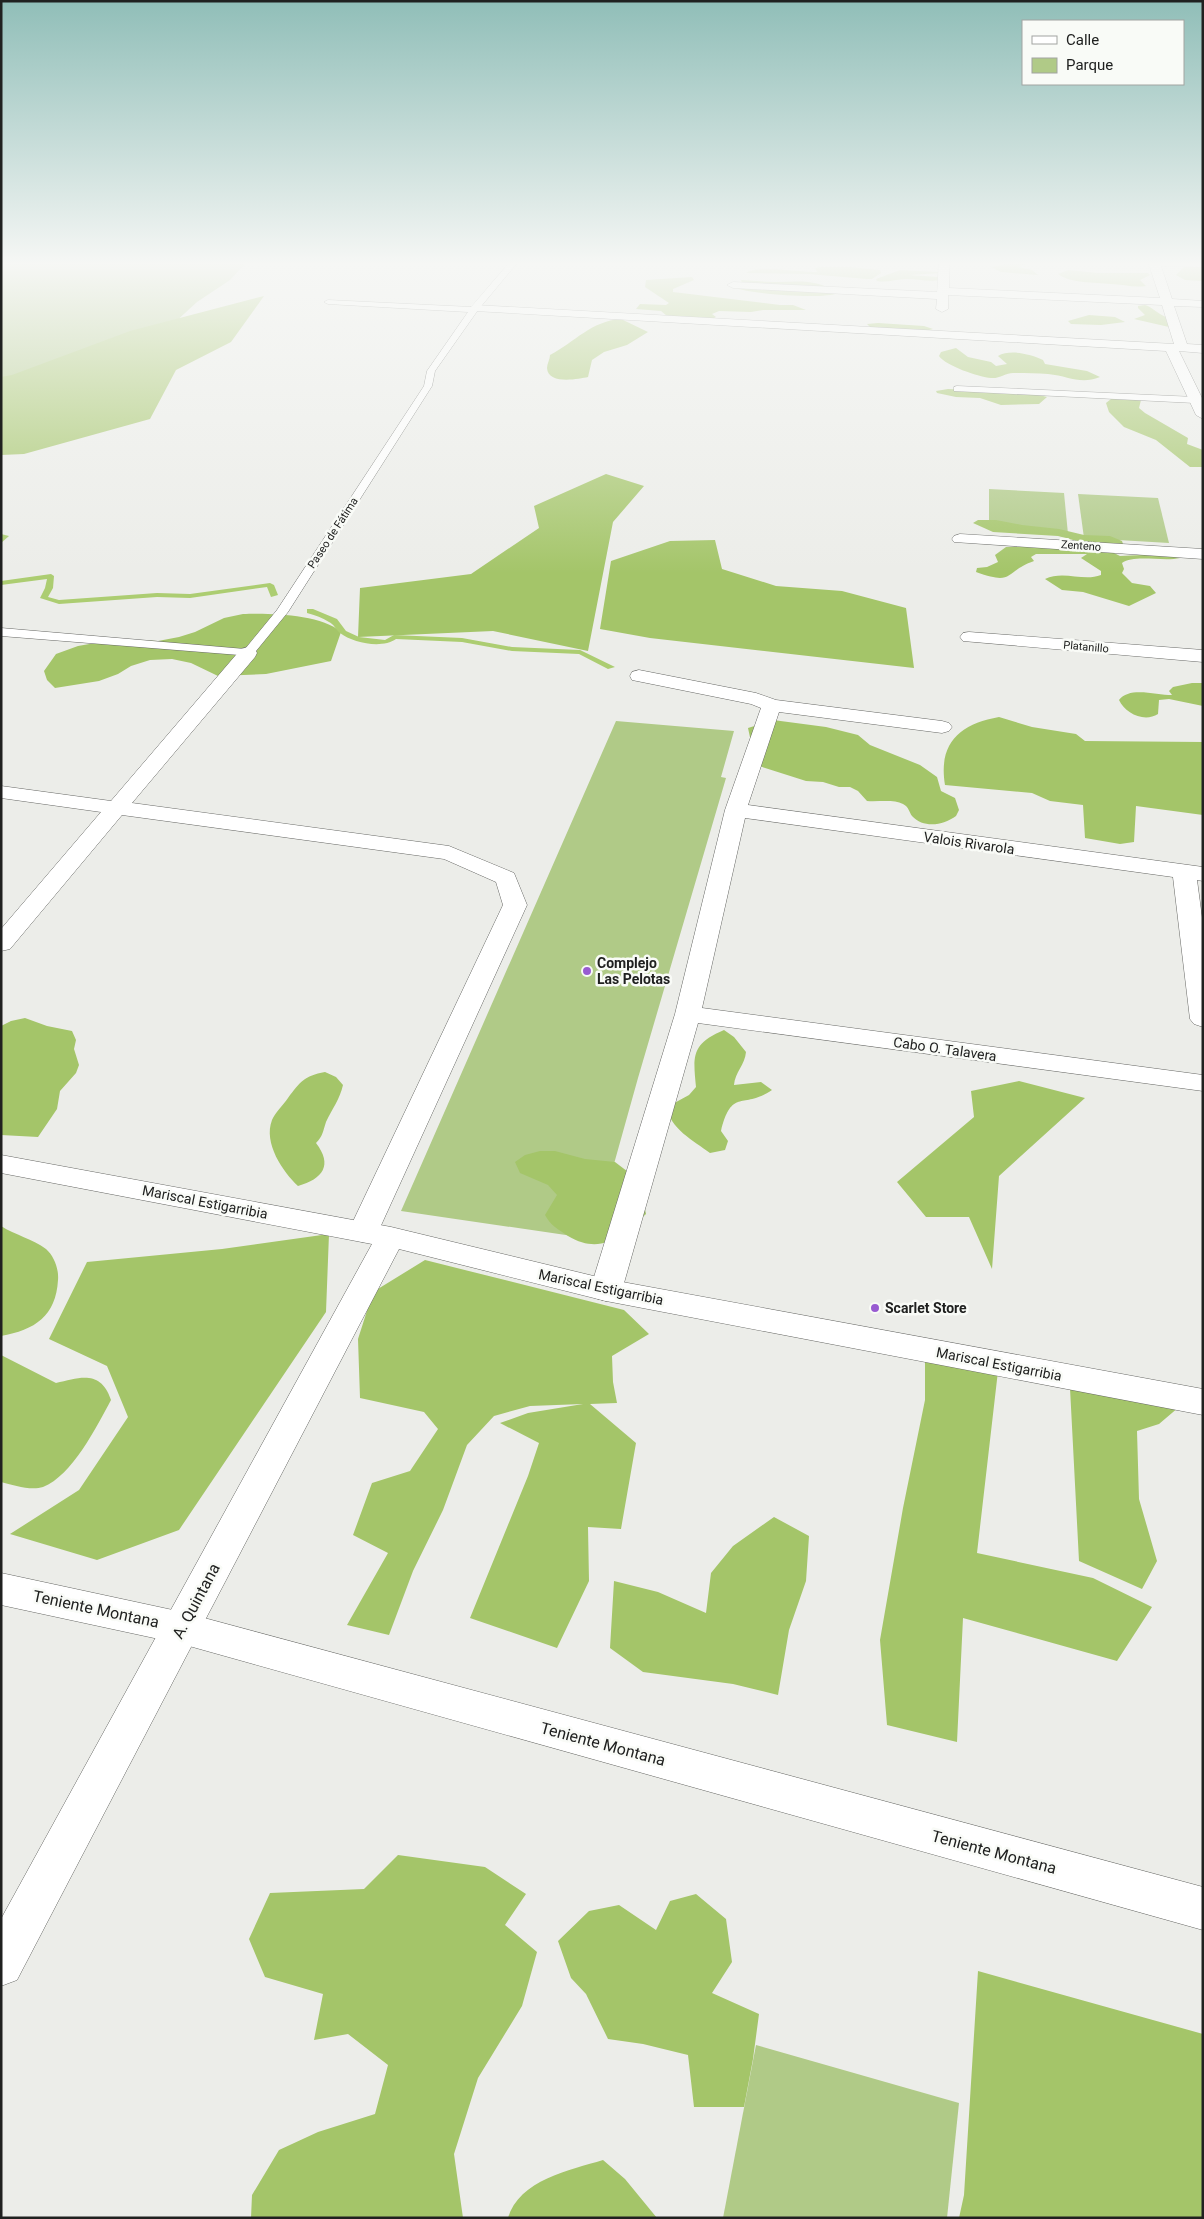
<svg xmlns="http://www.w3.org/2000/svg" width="1204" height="2219" viewBox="0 0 1204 2219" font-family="Roboto,sans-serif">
	<rect width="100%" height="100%" fill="#ecede9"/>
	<g fill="#b0ca87">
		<path d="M1 262H247L230 280 197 302 147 348 1 423Z"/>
		<path d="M989 489 1064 493 1068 534 989 529Z"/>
		<path d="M1078 494 1158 498 1169 543 1084 538Z"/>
		<path d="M616 721 734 731 721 777 726 778 638 1078 593 1239 401 1211Z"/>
		<path d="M756 2045 959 2103 947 2218H723Z"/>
	</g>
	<g fill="#a4c569">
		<path d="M1007 262H1031L1018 267 1032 270 1038 275 1001 272 991 267 1007 264Z"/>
		<path d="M1200 265 1203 267V281L1185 280 1176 275 1185 266Z"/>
		<path d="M820 267H851L880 270 881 273 872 279H867L809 274 746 273C755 265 802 272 817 272L815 268Z"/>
		<path d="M900 270 939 272 942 273 908 275 938 277 941 280C929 282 917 279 906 279 896 279 887 283 877 281L876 279Z"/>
		<path d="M1068 270 1098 273H1148L1150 275 1140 280 1146 286C1133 288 1123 284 1111 284 1094 282 1072 284 1058 274Z"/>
		<path d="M692 277 694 280 673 289V292L780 305H793L806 310H763L751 312 719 311 712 314 716 317 710 320 667 316 661 311 636 309 640 304 666 305 669 303 645 287 646 280Z"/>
		<path d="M741 280C754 281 768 282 781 282 804 281 818 280 838 293 823 300 744 294 730 286L808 291 742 283Z"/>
		<path d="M264 296 231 342 176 370 150 419 24 454 1 455V377L12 375 130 331Z"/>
		<path d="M1145 305C1153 307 1158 315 1167 317L1169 327 1134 319 1145 315 1138 308V306Z"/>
		<path d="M1089 315 1115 317 1125 322 1101 325 1071 324 1068 321Z"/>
		<path d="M621 319 648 332 627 345 604 352 592 360 588 377C578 379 548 385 547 368 547 364 550 359 550 355 575 342 591 321 621 319Z"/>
		<path d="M878 323 924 326 933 329 925 331 871 328 867 324Z"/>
		<path d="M956 348 968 357 991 362 996 366 1007 364 998 356C1010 349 1031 354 1043 360L1045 364 1087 371 1100 377C1080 385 1069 376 1048 374 1037 373 1024 373 1013 373 1006 373 999 379 991 378 979 377 946 366 939 356L941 352Z"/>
		<path d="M948 389 1032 393 1047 397 1039 404 1001 405 980 398 956 397 937 393 936 391Z"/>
		<path d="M1111 399 1141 400 1139 408 1145 413 1188 438 1187 444 1203 450V467H1190L1156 440 1124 427 1109 412 1106 403Z"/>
		<path d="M606 474 644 486 613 522 588 651 493 631 358 637 360 588 471 574 539 528 534 506Z"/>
		<path d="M978 520H996L1022 525 1059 529 1084 535 1110 536 1122 541 1123 544 1114 553 1120 556 1164 554 1180 558C1163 562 1134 554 1122 563L1124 569 1122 573 1132 583 1150 586 1156 593 1129 606 1083 592 1062 590 1045 579C1064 570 1083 582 1101 575V571L1081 558 1087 554H1036L1031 557 1034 561C1003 572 1015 586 976 572L977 568 987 567 998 562 995 555 1006 547 1092 545 1058 536 993 532 973 523Z"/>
		<path d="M715 540 722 569 776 586 842 591 906 608 914 668 650 638 600 629 611 561 670 541Z"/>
		<path d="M243 614C269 613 321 614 341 632L331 661 266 674 218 676 191 663 172 659 150 660 131 666 118 674 99 681 55 688 47 680 44 671 56 654 78 646 118 639 158 641 179 637 195 632 224 618Z"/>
		<path d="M1192 683H1203V706L1169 699 1159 700 1158 714C1144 723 1125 713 1119 700 1129 686 1156 695 1172 695L1169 691 1173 687Z"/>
		<path d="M999 717 1032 727 1076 734 1085 741 1203 742V815L1136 806 1134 842 1120 844 1085 838 1083 805 1050 801 1032 793 945 785C938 743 960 724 999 717Z"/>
		<path d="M773 720 826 727 858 735 870 745 920 765 937 777 941 791 955 798 959 810 956 816C944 825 924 829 912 816 909 812 909 807 903 804 894 799 878 802 867 801L858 791 850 787H839L823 782 806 781 756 765 748 728Z"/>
		<path d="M25 1018 47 1026 72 1031 76 1040 74 1049 79 1065 76 1073 60 1091 57 1109 38 1137 1 1135V1026L11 1021Z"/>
		<path d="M724 1030 734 1037 746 1052C745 1065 735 1072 734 1085L761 1082 772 1090C743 1110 732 1087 721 1131L728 1141 725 1150 710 1153C694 1141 669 1128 667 1107L689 1095 696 1087C693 1056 691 1044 724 1030Z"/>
		<path d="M325 1072 336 1077 343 1085C340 1099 332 1109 326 1122 323 1131 323 1136 316 1143 333 1165 323 1179 298 1186 283 1172 263 1143 272 1120 275 1113 283 1105 288 1098 300 1082 304 1076 325 1072Z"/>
		<path d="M1019 1081 1085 1098 999 1176 992 1269 969 1217H926L897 1182 974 1117 971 1091Z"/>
		<path d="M540 1151H555L585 1159 615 1162 636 1178 641 1189 646 1214C621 1236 602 1256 568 1236 558 1229 551 1226 545 1215L557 1195 548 1185 520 1173 515 1162 525 1155Z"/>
		<path d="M1 1226C15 1235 33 1239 46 1249 54 1256 59 1269 58 1280 56 1316 35 1330 1 1336Z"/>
		<path d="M329 1234 326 1312 179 1530 97 1560 10 1534 79 1490 128 1417 107 1366 49 1339 87 1262 222 1249Z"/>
		<path d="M425 1260 624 1310 649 1334 612 1356 613 1382 617 1403 590 1404 636 1443 621 1529 588 1527 589 1581 557 1648 470 1618 528 1476 539 1443 500 1423 528 1413 583 1404 530 1406 494 1416 467 1445 443 1510 413 1571 389 1635 347 1625 388 1553 353 1535 372 1483 410 1471 438 1429 424 1412 360 1398 358 1339 373 1292Z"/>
		<path d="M1 1355 56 1383C81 1377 101 1370 111 1400 97 1426 72 1476 43 1487 31 1491 13 1485 1 1482Z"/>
		<path d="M925 1358 998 1371 977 1553 1093 1578 1152 1607 1117 1661 963 1618 957 1742 887 1725 880 1640 903 1508 925 1400Z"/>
		<path d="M1070 1388 1179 1407 1159 1424 1137 1431 1139 1499 1157 1561 1142 1589 1079 1561Z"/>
		<path d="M774 1517 809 1536 806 1581 789 1630 778 1695 733 1684 643 1672 610 1648 614 1581 658 1592 706 1613 711 1573 733 1546Z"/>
		<path d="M398 1855 485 1867 526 1894 505 1925 537 1952 522 2006 478 2078 454 2154 463 2218H251L252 2195 279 2150 318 2132 375 2114 388 2065 348 2034 314 2040 323 1994 265 1977 249 1939 270 1893 364 1889Z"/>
		<path d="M696 1894 726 1919 732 1962 712 1993 759 2014 753 2059 744 2107H694L688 2055 643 2044 608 2039 586 1994 571 1978 558 1941 589 1911 619 1905 656 1930 670 1901Z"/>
		<path d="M978 1971 1203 2034V2218H959L964 2195Z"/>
		<path d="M603 2160 625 2179 657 2218H508C519 2180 570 2170 603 2160Z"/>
	</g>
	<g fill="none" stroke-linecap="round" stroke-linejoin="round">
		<g fill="#accd71" fill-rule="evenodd">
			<path d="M1 534 9 536 1 543Z"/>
			<path d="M51 574 54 576 53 588 48 597 59 600 157 593 190 594 270 583 274 585 278 595 271 597 267 587 190 598 157 597 59 604 40 598 45 588 47 579 1 585V581Z"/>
			<path d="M307 609H313L337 619 346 631 359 637 385 640 394 635 462 638 512 647 580 650 615 667 608 669 579 654 512 651 462 642 396 639C382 649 353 643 340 633 336 630 334 624 329 622 323 618 315 615 307 613Z"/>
		</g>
		<defs>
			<g id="lane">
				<path d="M510 262H518L478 310 435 371 432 386 288 612 252 656 1 636V628L245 649 277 610 424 386 427 371 468 312 328 304 324 302 328 300 471 307Z"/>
				<path d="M957 386 1195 397 1200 400 1195 403 954 391V387Z"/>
			</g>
			<g id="street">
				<path d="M939 262H949V288L1160 298 1149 265 1147 262H1203V267L1161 266 1172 299 1203 301V307L1174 306 1187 344 1203 345V353L1179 351 1203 400V419L1196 415 1166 351 475 311 469 308 475 305 1174 344 1162 305 948 295V309L942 312 936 309 937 299 733 288 727 285 733 282 937 292Z"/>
				<path d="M960 534 1203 549V559L954 542 952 539 954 536Z"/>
				<path d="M969 632 1203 650V662L963 641 960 637 963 633Z"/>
				<path d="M248 647 255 649 257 653 255 657 132 803 449 846 514 873 527 905 378 1232 374 1239 363 1242 352 1239 348 1232 503 905 496 882 444 859 122 815 10 949 1 951V929L101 812 1 798V786L111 801 241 649Z"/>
				<path d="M639 670 756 693 776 700 942 721 949 723 952 727 949 731 942 733 779 712 748 805 1203 867V881L1197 880 1203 925V1027L1194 1024 1190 1019 1173 877 745 818 702 1008 1203 1075V1091L698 1023 622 1290 617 1298 606 1301 595 1298 590 1290 675 1014 725 810 761 708 751 704 632 680 630 676 632 672Z"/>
				<path d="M1 1573 182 1612 1203 1887V1930L182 1644 1 1605Z"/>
			</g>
			<path id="secondary" d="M1 1155 391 1227 606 1279 1203 1389V1415L606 1301 399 1249 17 1980 1 1986V1919L372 1244 1 1173Z"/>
		</defs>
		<use href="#lane" stroke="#676865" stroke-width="1"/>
		<use href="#street" stroke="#676865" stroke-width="1"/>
		<use href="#secondary" stroke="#676865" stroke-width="1"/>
		<use href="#lane" fill="#fff" fill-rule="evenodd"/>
		<use href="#street" fill="#fff" fill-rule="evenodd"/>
		<use href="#secondary" fill="#fff" fill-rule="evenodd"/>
	</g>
	<linearGradient id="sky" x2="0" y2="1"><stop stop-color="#90beb8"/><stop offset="0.46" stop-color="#f6f7f5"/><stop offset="1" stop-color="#f6f7f5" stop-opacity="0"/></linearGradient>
	<rect width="1204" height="573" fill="url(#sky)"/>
	<g fill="#985bd1" stroke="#f9fbf7" stroke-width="2">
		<circle cx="587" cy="971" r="5"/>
		<circle cx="875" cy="1308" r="5"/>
	</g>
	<g text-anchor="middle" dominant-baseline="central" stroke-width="5" stroke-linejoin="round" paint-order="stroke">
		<g font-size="11" fill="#202120" stroke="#f9fbf7">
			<text transform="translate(333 533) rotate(-57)">Paseo de Fátima</text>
			<text transform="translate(1081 546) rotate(4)">Zenteno</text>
			<text transform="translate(1086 647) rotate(5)">Platanillo</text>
		</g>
		<g font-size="14" fill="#202120" stroke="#f9fbf7">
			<text transform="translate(969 843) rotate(8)">Valois Rivarola</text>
			<text transform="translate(945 1049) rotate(8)">Cabo O. Talavera</text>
			<text transform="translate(205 1202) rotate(11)">Mariscal Estigarribia</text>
			<text transform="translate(601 1287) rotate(12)">Mariscal Estigarribia</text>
			<text transform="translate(999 1364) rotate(11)">Mariscal Estigarribia</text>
		</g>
		<g font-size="14" font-weight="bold" fill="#202120" stroke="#f9fbf7" text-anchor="start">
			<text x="597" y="963">Complejo<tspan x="597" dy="16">Las Pelotas</tspan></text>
			<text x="885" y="1308">Scarlet Store</text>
		</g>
		<g font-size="16" fill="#202120" stroke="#f9fbf7">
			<text transform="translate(196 1601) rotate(-62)">A. Quintana</text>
			<text transform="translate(96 1609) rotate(12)">Teniente Montana</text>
			<text transform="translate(603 1744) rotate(15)">Teniente Montana</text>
			<text transform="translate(994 1852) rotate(15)">Teniente Montana</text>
		</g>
	</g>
	<rect width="1204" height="2219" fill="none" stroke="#202120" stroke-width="5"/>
	<rect x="1022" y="20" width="162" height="65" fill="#f9fbf7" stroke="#a2a4a1"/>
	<rect x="1032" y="36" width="25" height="8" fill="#ffffff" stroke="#a2a4a1"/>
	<text x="1066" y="45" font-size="15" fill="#202120">Calle</text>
	<rect x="1032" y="58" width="25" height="15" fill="#b0ca87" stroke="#a2a4a1"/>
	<text x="1066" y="70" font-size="15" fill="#202120">Parque</text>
</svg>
